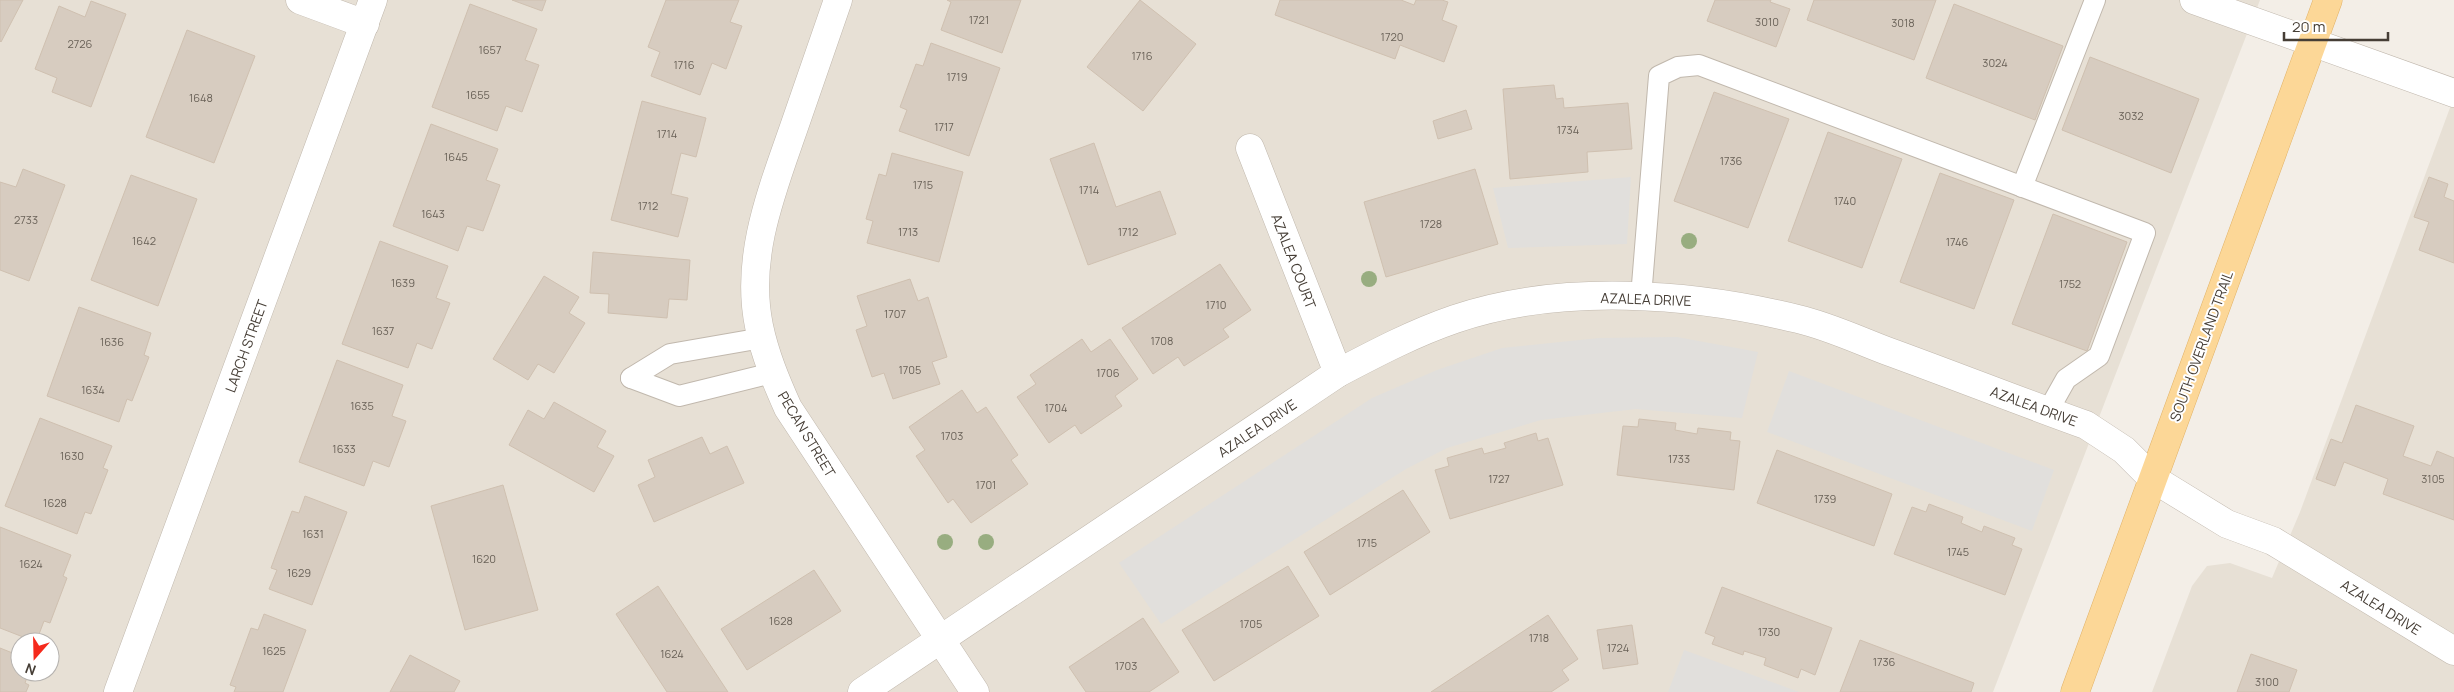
<svg xmlns="http://www.w3.org/2000/svg" width="2454" height="692" viewBox="0 0 2454 692" font-family="Manrope,sans-serif">
	<rect width="100%" height="100%" fill="#f3eee7"/>
	<g fill="#e7e0d5" fill-rule="evenodd">
		<path d="M0 0H2260L1993 692H0ZM20 642H50V672H20Z"/>
		<path d="M2454 97V692H2152L2192 586 2207 566 2230 563 2272 578 2300 512Z"/>
	</g>
	<g fill="#e1dfdc">
		<path d="M1631 177 1627 244 1508 248 1493 188Z"/>
		<path d="M1677 337 1758 352 1742 418 1636 409 1541 420 1447 448 1406 469 1161 624 1119 563 1372 398 1437 370 1502 348 1599 338Z"/>
		<path d="M1789 371 2054 470 2032 531 1767 432Z"/>
		<path d="M1684 650 1799 692H1668Z"/>
	</g>
	<g fill="#d7ccc0" stroke="#cfc0b0">
		<path d="M0 0H23L1 42 0 41Z"/>
		<path d="M512 0H546L542 11Z"/>
		<path d="M666 0H739L730 22 742 26 726 69 712 63 700 95 651 76 660 52 648 47Z"/>
		<path d="M947 0H1021L1002 53 941 30 951 2Z"/>
		<path d="M1140 0 1196 44 1143 111 1087 67Z"/>
		<path d="M1280 0H1401L1414 5 1416 0H1442L1448 2 1442 20 1457 26 1444 62 1400 45 1395 59 1275 15Z"/>
		<path d="M1715 0H1771L1770 2 1790 9 1776 47 1707 21Z"/>
		<path d="M1814 0H1936L1914 60 1807 20Z"/>
		<path d="M91 1 126 14 91 107 52 92 57 78 35 69 59 6 85 17Z"/>
		<path d="M470 4 537 29 525 60 539 65 522 112 506 106 497 131 432 107Z"/>
		<path d="M1954 4 2063 46 2035 120 1926 78Z"/>
		<path d="M187 30 255 56 214 163 146 137Z"/>
		<path d="M931 43 1000 68 969 156 899 131 907 110 900 107 916 64 923 66Z"/>
		<path d="M2090 57 2199 99 2171 173 2062 130Z"/>
		<path d="M1554 85 1556 99 1563 98 1564 108 1628 103 1632 149 1587 152 1588 172 1510 179 1503 89Z"/>
		<path d="M1714 92 1789 119 1748 228 1674 201Z"/>
		<path d="M642 101 706 118 696 157 681 153 671 194 688 198 678 237 611 220Z"/>
		<path d="M1466 110 1472 129 1438 139 1433 121Z"/>
		<path d="M431 124 498 149 486 180 500 185 483 231 467 226 458 251 393 226Z"/>
		<path d="M1828 132 1902 159 1862 268 1788 241Z"/>
		<path d="M1094 143 1116 207 1160 191 1176 234 1088 265 1050 159Z"/>
		<path d="M892 153 963 172 939 262 867 243 873 221 866 219 879 174 886 176Z"/>
		<path d="M23 169 65 185 29 281 0 270V182L16 187Z"/>
		<path d="M1475 169 1498 244 1386 277 1364 202Z"/>
		<path d="M1940 173 2014 200 1974 309 1900 282Z"/>
		<path d="M131 175 197 199 158 306 91 280Z"/>
		<path d="M2429 177 2448 184 2444 197 2454 201V263L2419 250 2429 222 2414 217Z"/>
		<path d="M2053 214 2127 242 2087 351 2012 324Z"/>
		<path d="M380 241 448 266 436 298 450 303 432 349 417 343 408 368 342 344Z"/>
		<path d="M593 252 690 260 687 300 669 299 667 318 608 313 609 294 590 293Z"/>
		<path d="M1220 264 1251 310 1223 329 1229 337 1184 366 1178 357 1153 374 1122 328Z"/>
		<path d="M544 276 579 297 569 313 585 323 554 373 538 364 528 380 493 359Z"/>
		<path d="M910 279 918 301 928 297 947 357 932 362 940 384 893 399 884 373 872 377 856 330 867 326 857 296Z"/>
		<path d="M79 307 151 333 144 355 149 357 132 401 127 399 119 422 47 396Z"/>
		<path d="M1082 339 1091 352 1110 339 1138 379 1115 396 1122 406 1081 434 1075 425 1049 443 1017 397 1036 384 1030 375Z"/>
		<path d="M337 360 403 385 392 416 406 421 389 467 373 461 364 486 299 462Z"/>
		<path d="M962 390 977 413 986 407 1018 455 1011 460 1028 484 971 523 953 499 948 503 916 456 925 450 909 427Z"/>
		<path d="M554 402 606 431 597 447 614 456 594 492 509 445 528 410 544 419Z"/>
		<path d="M2356 405 2414 426 2403 456 2431 466 2437 451 2454 458V520L2383 494 2388 479 2344 462 2335 486 2316 479 2331 439 2342 443Z"/>
		<path d="M40 418 112 446 103 468 108 470 91 514 85 512 77 534 5 506Z"/>
		<path d="M1639 419 1676 423 1675 430 1697 434 1698 428 1731 432 1730 440 1740 441 1734 490 1617 475 1623 426 1638 427Z"/>
		<path d="M1536 433 1538 441 1548 438 1563 485 1450 519 1435 470 1449 466 1447 458 1482 448 1484 454 1506 448 1504 443Z"/>
		<path d="M702 437 710 454 727 446 744 483 654 522 638 485 655 477 648 460Z"/>
		<path d="M1777 450 1892 494 1874 546 1757 503Z"/>
		<path d="M503 485 538 610 465 630 431 506Z"/>
		<path d="M1403 490 1430 532 1330 595 1304 552Z"/>
		<path d="M305 496 347 512 312 605 269 589 277 570 271 568 292 511 299 513Z"/>
		<path d="M1929 504 1963 517 1961 523 1982 532 1984 526 2015 538 2012 545 2022 549 2005 595 1894 554 1912 507 1926 512Z"/>
		<path d="M0 527 71 555 63 576 67 578 50 623 44 621 36 642 0 628Z"/>
		<path d="M1288 566 1319 616 1214 681 1182 630Z"/>
		<path d="M814 570 841 611 747 670 721 629Z"/>
		<path d="M658 586 728 692H667L616 614Z"/>
		<path d="M1722 587 1832 628 1815 675 1801 669 1798 678 1764 665 1766 658 1744 651 1743 655 1712 644 1715 637 1705 633Z"/>
		<path d="M264 614 306 630 283 692H234L236 687 230 685 251 628 258 630Z"/>
		<path d="M1548 615 1578 659 1562 670 1569 680 1551 692H1431Z"/>
		<path d="M1143 618 1179 672 1149 692H1086L1069 667Z"/>
		<path d="M1632 625 1638 664 1603 669 1597 630Z"/>
		<path d="M1860 640 1974 683 1971 692H1840Z"/>
		<path d="M0 648 20 656V672H29L25 683 29 685 26 692H0Z"/>
		<path d="M2251 654 2297 670 2289 692H2237Z"/>
		<path d="M410 655 460 681 454 692H390Z"/>
	</g>
	<g fill="none" stroke-linecap="round" stroke-linejoin="round">
		<defs>
			<g id="service">
				<path d="M2022 187 2095 0"/>
				<path d="M1641 297 1659 76 1678 67 1699 65 2145 233 2099 356 2066 379 2048 411"/>
				<path d="M631 378 679 396 772 373"/>
				<path d="M631 378 670 354 762 338"/>
			</g>
			<g id="minor">
				<path d="M300 0 365 24"/>
				<path d="M838 0C823 43 808 86 793 130 771 193 745 258 759 326 765 355 776 381 788 408L975 692"/>
				<path d="M2194 0 2454 93"/>
				<path d="M1250 148 1338 373"/>
				<path d="M118 692 373 0"/>
				<path d="M862 692 1338 373C1376 353 1414 333 1455 319 1561 283 1692 293 1798 319 1828 326 1858 340 1887 351 1953 375 2019 401 2086 425L2124 450 2152 478 2227 524 2273 541 2454 651"/>
			</g>
			<path id="primary" d="M2075 692 2328 0"/>
		</defs>
		<use href="#service" stroke="#c1b8ad" stroke-width="22"/>
		<use href="#minor" stroke="#c1b8ad" stroke-width="29"/>
		<use href="#primary" stroke="#e1b267" stroke-width="29"/>
		<use href="#service" stroke="#fff" stroke-width="20"/>
		<use href="#minor" stroke="#fff" stroke-width="28"/>
		<use href="#primary" stroke="#fcd797" stroke-width="28"/>
	</g>
	<g fill="#98ad80">
		<circle cx="1689" cy="241" r="8"/>
		<circle cx="1369" cy="279" r="8"/>
		<circle cx="945" cy="542" r="8"/>
		<circle cx="986" cy="542" r="8"/>
	</g>
	<g text-anchor="middle" dominant-baseline="central" stroke-width="4" stroke-linejoin="round" paint-order="stroke">
		<g font-size="11" fill="#6a6258">
			<text x="979" y="19">1721</text>
			<text x="1767" y="21">3010</text>
			<text x="1903" y="22">3018</text>
			<text x="1392" y="36">1720</text>
			<text x="80" y="43">2726</text>
			<text x="490" y="49">1657</text>
			<text x="1142" y="55">1716</text>
			<text x="1995" y="62">3024</text>
			<text x="684" y="64">1716</text>
			<text x="957" y="76">1719</text>
			<text x="478" y="94">1655</text>
			<text x="201" y="97">1648</text>
			<text x="2131" y="115">3032</text>
			<text x="944" y="126">1717</text>
			<text x="1568" y="129">1734</text>
			<text x="667" y="133">1714</text>
			<text x="456" y="156">1645</text>
			<text x="1731" y="160">1736</text>
			<text x="923" y="184">1715</text>
			<text x="1089" y="189">1714</text>
			<text x="1845" y="200">1740</text>
			<text x="648" y="205">1712</text>
			<text x="433" y="213">1643</text>
			<text x="26" y="219">2733</text>
			<text x="1431" y="223">1728</text>
			<text x="908" y="231">1713</text>
			<text x="1128" y="231">1712</text>
			<text x="144" y="240">1642</text>
			<text x="1957" y="241">1746</text>
			<text x="403" y="282">1639</text>
			<text x="2070" y="283">1752</text>
			<text x="1216" y="304">1710</text>
			<text x="895" y="313">1707</text>
			<text x="383" y="330">1637</text>
			<text x="1162" y="340">1708</text>
			<text x="112" y="341">1636</text>
			<text x="910" y="369">1705</text>
			<text x="1108" y="372">1706</text>
			<text x="93" y="389">1634</text>
			<text x="362" y="405">1635</text>
			<text x="1056" y="407">1704</text>
			<text x="952" y="435">1703</text>
			<text x="344" y="448">1633</text>
			<text x="72" y="455">1630</text>
			<text x="1679" y="458">1733</text>
			<text x="1499" y="478">1727</text>
			<text x="2433" y="478">3105</text>
			<text x="986" y="484">1701</text>
			<text x="1825" y="498">1739</text>
			<text x="55" y="502">1628</text>
			<text x="313" y="533">1631</text>
			<text x="1367" y="542">1715</text>
			<text x="1958" y="551">1745</text>
			<text x="484" y="558">1620</text>
			<text x="31" y="563">1624</text>
			<text x="299" y="572">1629</text>
			<text x="781" y="620">1628</text>
			<text x="1251" y="623">1705</text>
			<text x="1769" y="631">1730</text>
			<text x="1539" y="637">1718</text>
			<text x="1618" y="647">1724</text>
			<text x="274" y="650">1625</text>
			<text x="672" y="653">1624</text>
			<text x="1884" y="661">1736</text>
			<text x="1126" y="665">1703</text>
			<text x="2267" y="681">3100</text>
		</g>
		<g font-size="14" fill="#463e36" stroke="#fff">
			<text transform="translate(1294 261) rotate(69)">AZALEA COURT</text>
			<text transform="translate(1646 299) rotate(2)">AZALEA DRIVE</text>
			<text transform="translate(246 346) rotate(-70)">LARCH STREET</text>
			<text transform="translate(2201 346) rotate(-70)">SOUTH OVERLAND TRAIL</text>
			<text transform="translate(2034 406) rotate(20)">AZALEA DRIVE</text>
			<text transform="translate(1257 428) rotate(-34)">AZALEA DRIVE</text>
			<text transform="translate(807 434) rotate(59)">PECAN STREET</text>
			<text transform="translate(2381 607) rotate(32)">AZALEA DRIVE</text>
		</g>
	</g>
	<g transform="translate(35 657) rotate(200)"><circle r="24" fill="#ffffff" stroke="#b5b2af"/>
	<path d="M0-4L9 19L0 12L-9 19Z" fill="#f52a1c"/>
	<text y="-8" font-size="14" font-weight="bold" text-anchor="middle" fill="#463e36">N</text>
	</g>
	<path d="M2284 32v8h104v-8" fill="none" stroke="#463e36" stroke-width="2.5"/>
	<text x="2292" y="32" font-size="15" fill="#463e36" stroke="#ffffff" stroke-width="4" paint-order="stroke">20 m</text>
</svg>
